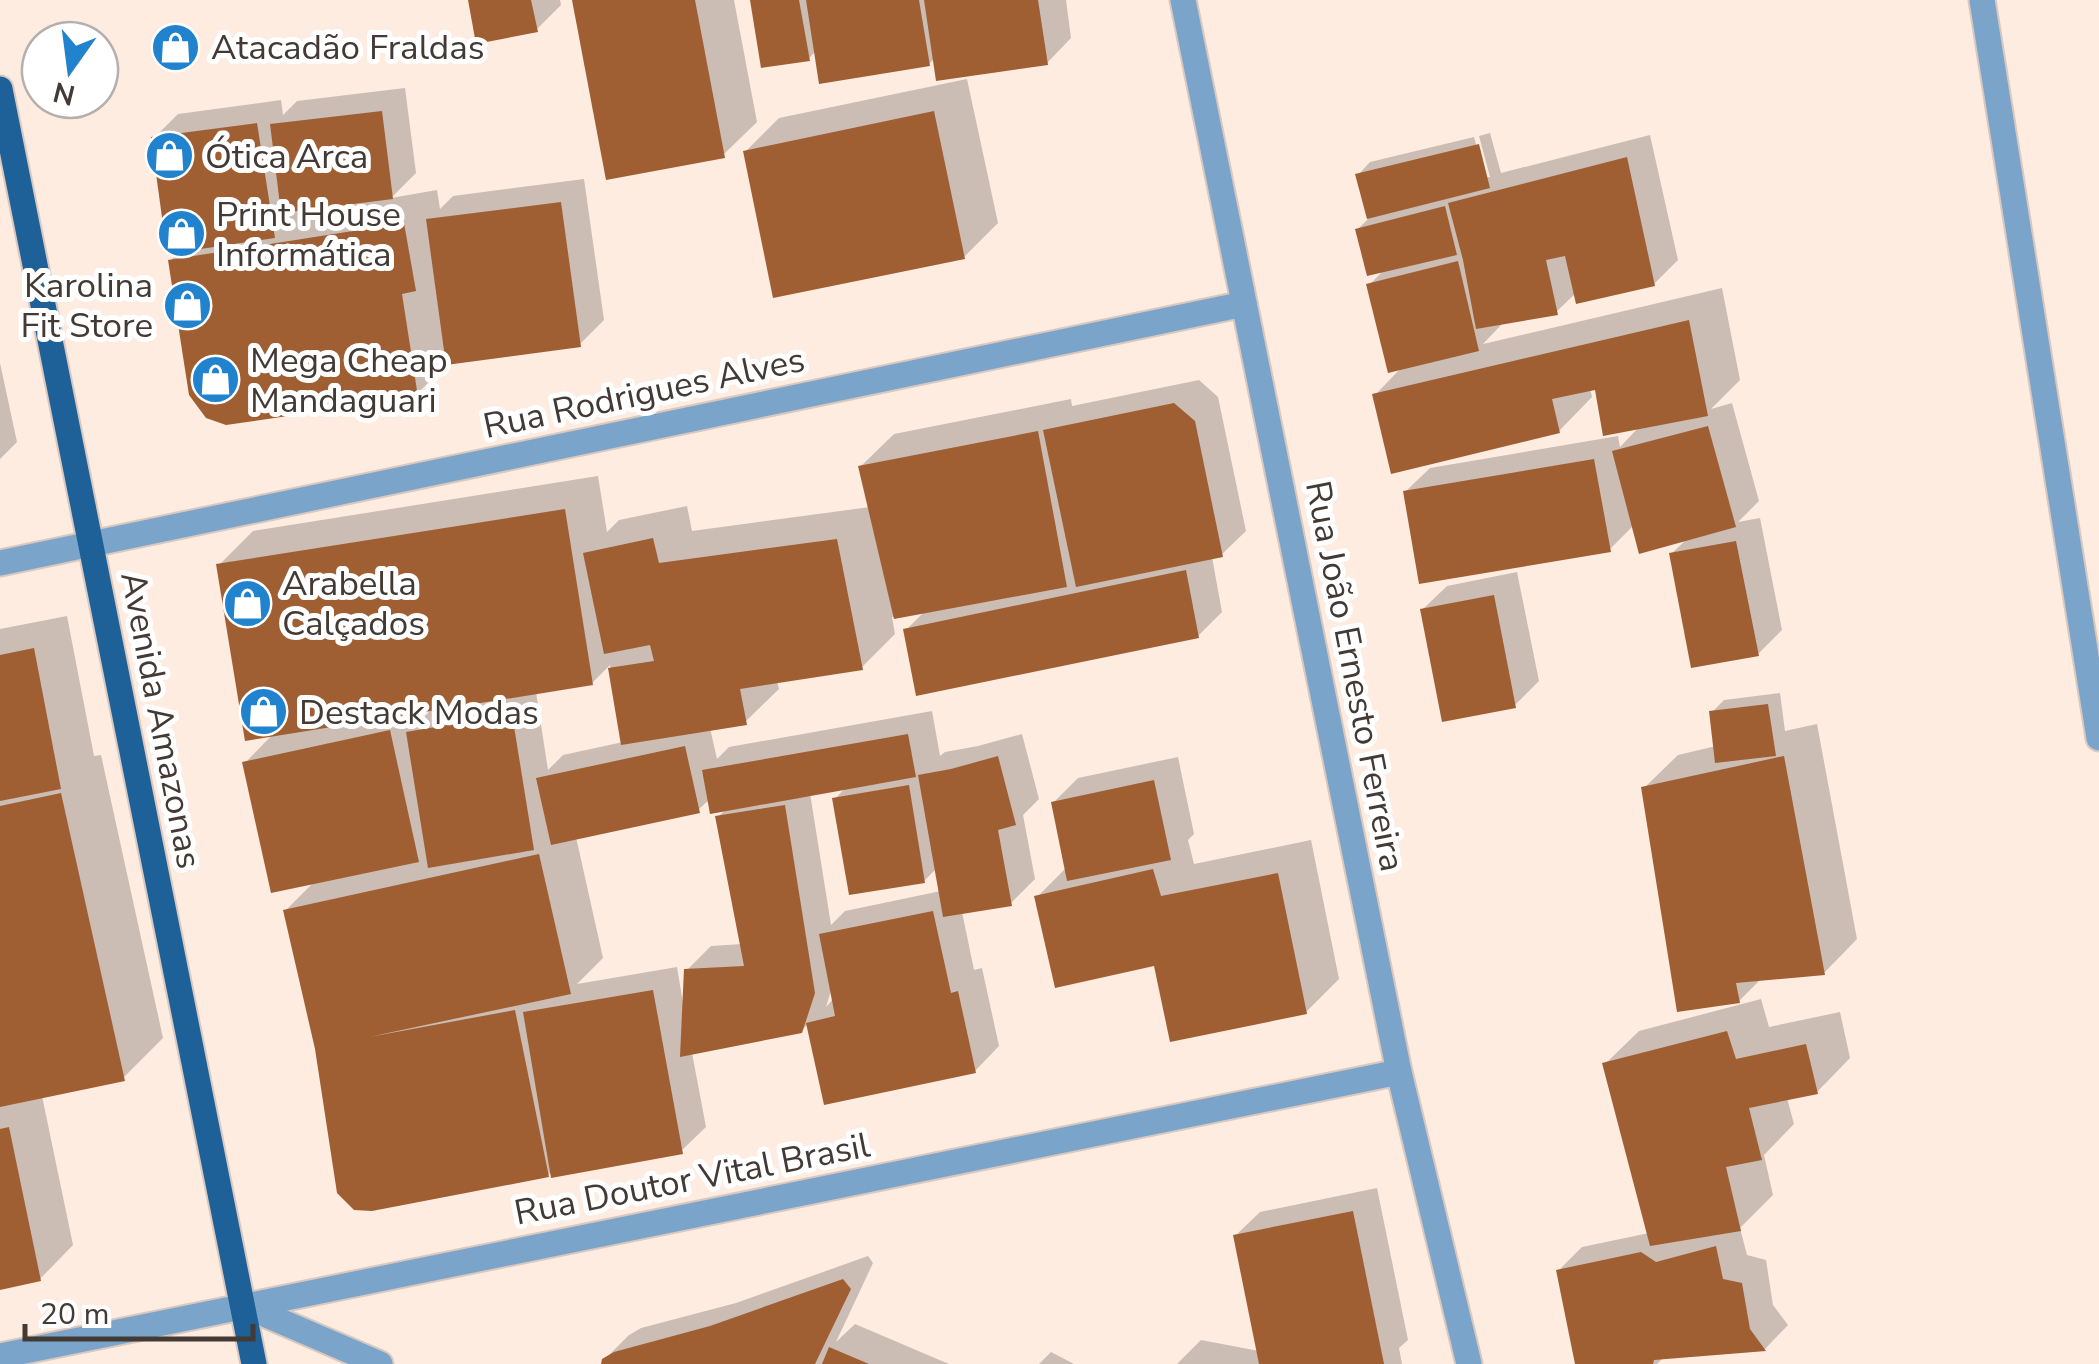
<svg xmlns="http://www.w3.org/2000/svg" width="2099" height="1364" viewBox="0 0 2099 1364" font-family="'Nunito Sans',sans-serif">
	<rect width="100%" height="100%" fill="#feece1"/>
	<g fill="#0003" fill-rule="evenodd">
		<path d="M471 0H560L561 5 536 30Z"/>
		<path d="M575 0H734L757 122 723 155Z"/>
		<path d="M753 0H1066L1071 38 1047 63 935 58 929 64 817 50 808 59Z"/>
		<path d="M967 79 998 223 964 257 746 151 779 118Z"/>
		<path d="M405 88 416 173 391 198 437 190 440 209 453 196 584 179 604 320 580 344 449 362 417 394 171 260 182 249 154 138 178 114 281 100 283 115 297 101Z"/>
		<path d="M1490 133 1501 173 1650 135 1678 260 1654 284 1576 293 1556 312 1502 324 1483 344 1722 288 1740 380 1711 409 1732 403 1759 501 1738 522 1760 518 1782 630 1758 654 1671 554 1688 538 1634 525 1609 550 1405 492 1430 468 1618 436 1620 447 1640 426 1597 387 1590 388 1592 397 1559 431 1375 395 1402 367 1369 285 1384 270 1357 230 1369 218 1358 175 1370 162 1474 137 1485 177H1490L1479 136Z"/>
		<path d="M0 363 17 442 0 459Z"/>
		<path d="M1199 380 1218 397 1246 531 1221 555 1212 557 1222 612 1198 636 906 630 925 611 892 617 895 634 862 667 777 681 779 689 745 722 710 728 717 759 729 747 932 711 940 756 945 752 978 746 1022 734 1039 799 1023 815 1035 879 1010 904 962 912 974 970 982 968 999 1046 975 1071 809 1023 801 1031 692 1053 706 1127 681 1151 553 1170 548 1175 317 1048 285 911 315 881 245 763 274 733 219 565 253 531 598 476 607 532 619 520 687 506 692 531 870 507 860 467 894 434 1071 399 1072 406ZM610 665 623 742 563 755 548 770 536 692 592 683ZM433 708 417 724 414 711ZM846 787 835 799 924 881 937 868 941 891 845 911 831 925 810 793ZM710 799 727 808 718 817 742 944 711 946 687 970 683 1003 677 967 577 984 603 958 576 837 698 810ZM832 987 834 998 826 1007Z"/>
		<path d="M1517 572 1539 681 1514 706 1422 610 1447 586Z"/>
		<path d="M67 616 94 756 101 755 163 1038 123 1078 42 1096 73 1245 40 1279 0 1287V629Z"/>
		<path d="M1780 693 1785 731 1817 724 1857 939 1824 973 1762 978 1739 1001 1644 788 1678 755 1716 746 1712 712 1724 700Z"/>
		<path d="M1178 757 1194 834 1188 840 1194 864 1311 840 1339 979 1306 1012 1156 963 1037 897 1067 867 1053 803 1078 778Z"/>
		<path d="M1761 999 1769 1027 1840 1012 1850 1058 1817 1092 1787 1098 1794 1124 1764 1155 1773 1195 1740 1228 1747 1255 1766 1260 1773 1305 1788 1325 1765 1349 1665 1356 1657 1364H1578L1558 1271 1582 1247 1649 1233 1605 1064 1639 1031Z"/>
		<path d="M1377 1188 1408 1340 1399 1348 1402 1364H1177L1201 1340 1259 1351 1235 1236 1260 1212Z"/>
		<path d="M868 1256 873 1263 836 1342 855 1324 949 1364H604V1360L629 1335 641 1328 736 1303Z"/>
		<path d="M1051 1352 1074 1364H1039Z"/>
	</g>
	<g fill="#9f5f32">
		<path d="M468 0H531L538 32 476 44Z"/>
		<path d="M572 0H695L725 158 606 180Z"/>
		<path d="M750 0H799L810 61 761 68Z"/>
		<path d="M806 0H919L930 66 819 84Z"/>
		<path d="M924 0H1038L1048 65 936 81Z"/>
		<path d="M382 111 393 199 281 213 270 124Z"/>
		<path d="M934 111 965 259 773 298 743 151Z"/>
		<path d="M257 123 275 238 167 254 151 137Z"/>
		<path d="M1479 144 1490 188 1367 219 1355 174Z"/>
		<path d="M1627 157 1655 286 1576 304 1565 256 1546 260 1558 315 1476 329 1463 260 1448 203Z"/>
		<path d="M561 202 581 347 446 365 426 219Z"/>
		<path d="M1445 206 1457 255 1367 276 1355 229Z"/>
		<path d="M404 223 416 291 402 294 418 397 226 425 206 418 189 395 168 260Z"/>
		<path d="M1458 261 1479 351 1388 373 1366 284Z"/>
		<path d="M1689 320 1708 416 1603 436 1595 390 1552 399 1560 433 1391 474 1372 394Z"/>
		<path d="M1174 403 1195 421 1223 557 1076 587 1043 430Z"/>
		<path d="M1708 426 1736 527 1639 554 1612 451Z"/>
		<path d="M1038 431 1067 587 894 619 858 466Z"/>
		<path d="M1594 459 1611 552 1419 584 1403 491Z"/>
		<path d="M565 509 593 685 245 741 216 564Z"/>
		<path d="M653 538 659 563 837 539 863 670 740 689 747 725 621 745 608 668 654 661 650 645 604 654 583 553Z"/>
		<path d="M1736 541 1759 656 1691 668 1669 553Z"/>
		<path d="M1186 570 1199 638 916 696 903 629Z"/>
		<path d="M1494 595 1516 708 1442 722 1420 609Z"/>
		<path d="M34 648 61 789 0 801V655Z"/>
		<path d="M1768 704 1776 756 1715 763 1709 711Z"/>
		<path d="M512 714 534 850 428 868 406 732Z"/>
		<path d="M390 730 419 862 271 893 242 762Z"/>
		<path d="M908 734 916 777 710 814 702 770Z"/>
		<path d="M685 746 700 813 551 845 536 778Z"/>
		<path d="M998 756 1016 825 998 830 1012 906 943 917 918 775 951 769Z"/>
		<path d="M1784 756 1825 975 1736 983 1740 1003 1677 1012 1641 787Z"/>
		<path d="M1154 780 1171 860 1067 881 1051 802Z"/>
		<path d="M909 785 925 883 849 895 832 798Z"/>
		<path d="M61 793 125 1081 0 1107V806Z"/>
		<path d="M785 805 815 993 802 1033 680 1057 684 969 744 966 715 816Z"/>
		<path d="M539 854 571 994 369 1037 515 1010 549 1177 372 1211 354 1210 337 1193 315 1049 283 910Z"/>
		<path d="M1153 869 1161 896 1278 873 1307 1014 1170 1042 1154 966 1055 988 1034 896Z"/>
		<path d="M933 911 951 993 958 991 976 1073 824 1105 806 1023 835 1016 819 934Z"/>
		<path d="M653 990 683 1154 551 1178 523 1012Z"/>
		<path d="M1727 1031 1736 1059 1806 1044 1818 1094 1749 1108 1762 1160 1726 1167 1741 1231 1650 1246 1602 1063Z"/>
		<path d="M9 1127 41 1281 0 1290V1129Z"/>
		<path d="M1353 1211 1384 1364H1259L1233 1235Z"/>
		<path d="M1716 1246 1723 1279 1742 1283 1750 1329 1766 1351 1654 1360 1653 1364H1575L1556 1270 1641 1252 1656 1262Z"/>
		<path d="M843 1279 851 1289 815 1364H601L602 1359 614 1352 710 1326Z"/>
		<path d="M829 1347 869 1364H822Z"/>
	</g>
	<g fill="none" stroke-linecap="round" stroke-linejoin="round">
		<defs>
			<g id="minor">
				<path d="M1183 0 1399 1072 1469 1364"/>
				<path d="M1982 0 2099 738"/>
				<path d="M0 563 1244 304"/>
				<path d="M243 1305 380 1364"/>
				<path d="M0 1356 1399 1072"/>
			</g>
			<path id="major" d="M0 89 254 1364"/>
		</defs>
		<use href="#minor" stroke="#d9c8bf" stroke-width="29"/>
		<use href="#major" stroke="#d9c8bf" stroke-width="29"/>
		<use href="#minor" stroke="#7ba4cb" stroke-width="25"/>
		<use href="#major" stroke="#1e6198" stroke-width="25"/>
	</g>
	<defs>
		<symbol id="shop-disc" viewBox="-11 -11 22 22"><circle r="9.5" fill="#2182ce" stroke="#fff"/><path d="M-5-2.5h2.3a2.7 3.5 0 0 1 5.4 0H5L5.5 6h-11ZM-1.5-2.5h3a1.5 2.3 0 0 0-3 0Z" fill="#fff"/></symbol>
	</defs>
	<g fill-rule="evenodd">
		<use href="#shop-disc" x="148" y="20" width="55" height="55"/>
		<use href="#shop-disc" x="142" y="128" width="55" height="55"/>
		<use href="#shop-disc" x="154" y="206" width="55" height="55"/>
		<use href="#shop-disc" x="160" y="278" width="55" height="55"/>
		<use href="#shop-disc" x="188" y="352" width="55" height="55"/>
		<use href="#shop-disc" x="220" y="576" width="55" height="55"/>
		<use href="#shop-disc" x="236" y="684" width="55" height="55"/>
	</g>
	<g text-anchor="middle" dominant-baseline="central" stroke-width="10" stroke-linejoin="round" paint-order="stroke">
		<g font-size="35" fill="#433a35" stroke="#fff" text-anchor="start">
			<text x="211" y="47">Atacadão Fraldas</text>
			<text x="205" y="156">Ótica Arca</text>
			<text x="216" y="214">Print House<tspan x="216" dy="40">Informática</tspan></text>
			<text x="153" y="285" text-anchor="end">Karolina<tspan x="153" dy="40">Fit Store</tspan></text>
			<text x="250" y="360">Mega Cheap<tspan x="250" dy="40">Mandaguari</tspan></text>
			<text x="282" y="583">Arabella<tspan x="282" dy="40">Calçados</tspan></text>
			<text x="299" y="712">Destack Modas</text>
		</g>
		<g font-size="35" fill="#433a35" stroke="#fff">
			<text transform="translate(644 393) rotate(-12)">Rua Rodrigues Alves</text>
			<text transform="translate(1355 676) rotate(79)">Rua João Ernesto Ferreira</text>
			<text transform="translate(161 720) rotate(79)">Avenida Amazonas</text>
			<text transform="translate(692 1179) rotate(-11)">Rua Doutor Vital Brasil</text>
		</g>
	</g>
	<g transform="translate(70 70) rotate(194)"><circle r="48" fill="#ffffff" stroke="#b4b0ae" stroke-width="2.5"/>
	<path d="M0-8L18 38L0 25L-18 38Z" fill="#2182ce"/>
	<text y="-15" font-size="28" font-weight="bold" text-anchor="middle" fill="#433a35">N</text>
	</g>
	<path d="M25 1324v15h228v-15" fill="none" stroke="#433a35" stroke-width="5"/>
	<text x="40" y="1324" font-size="30" fill="#433a35" stroke="#ffffff" stroke-width="8" paint-order="stroke">20 m</text>
</svg>
